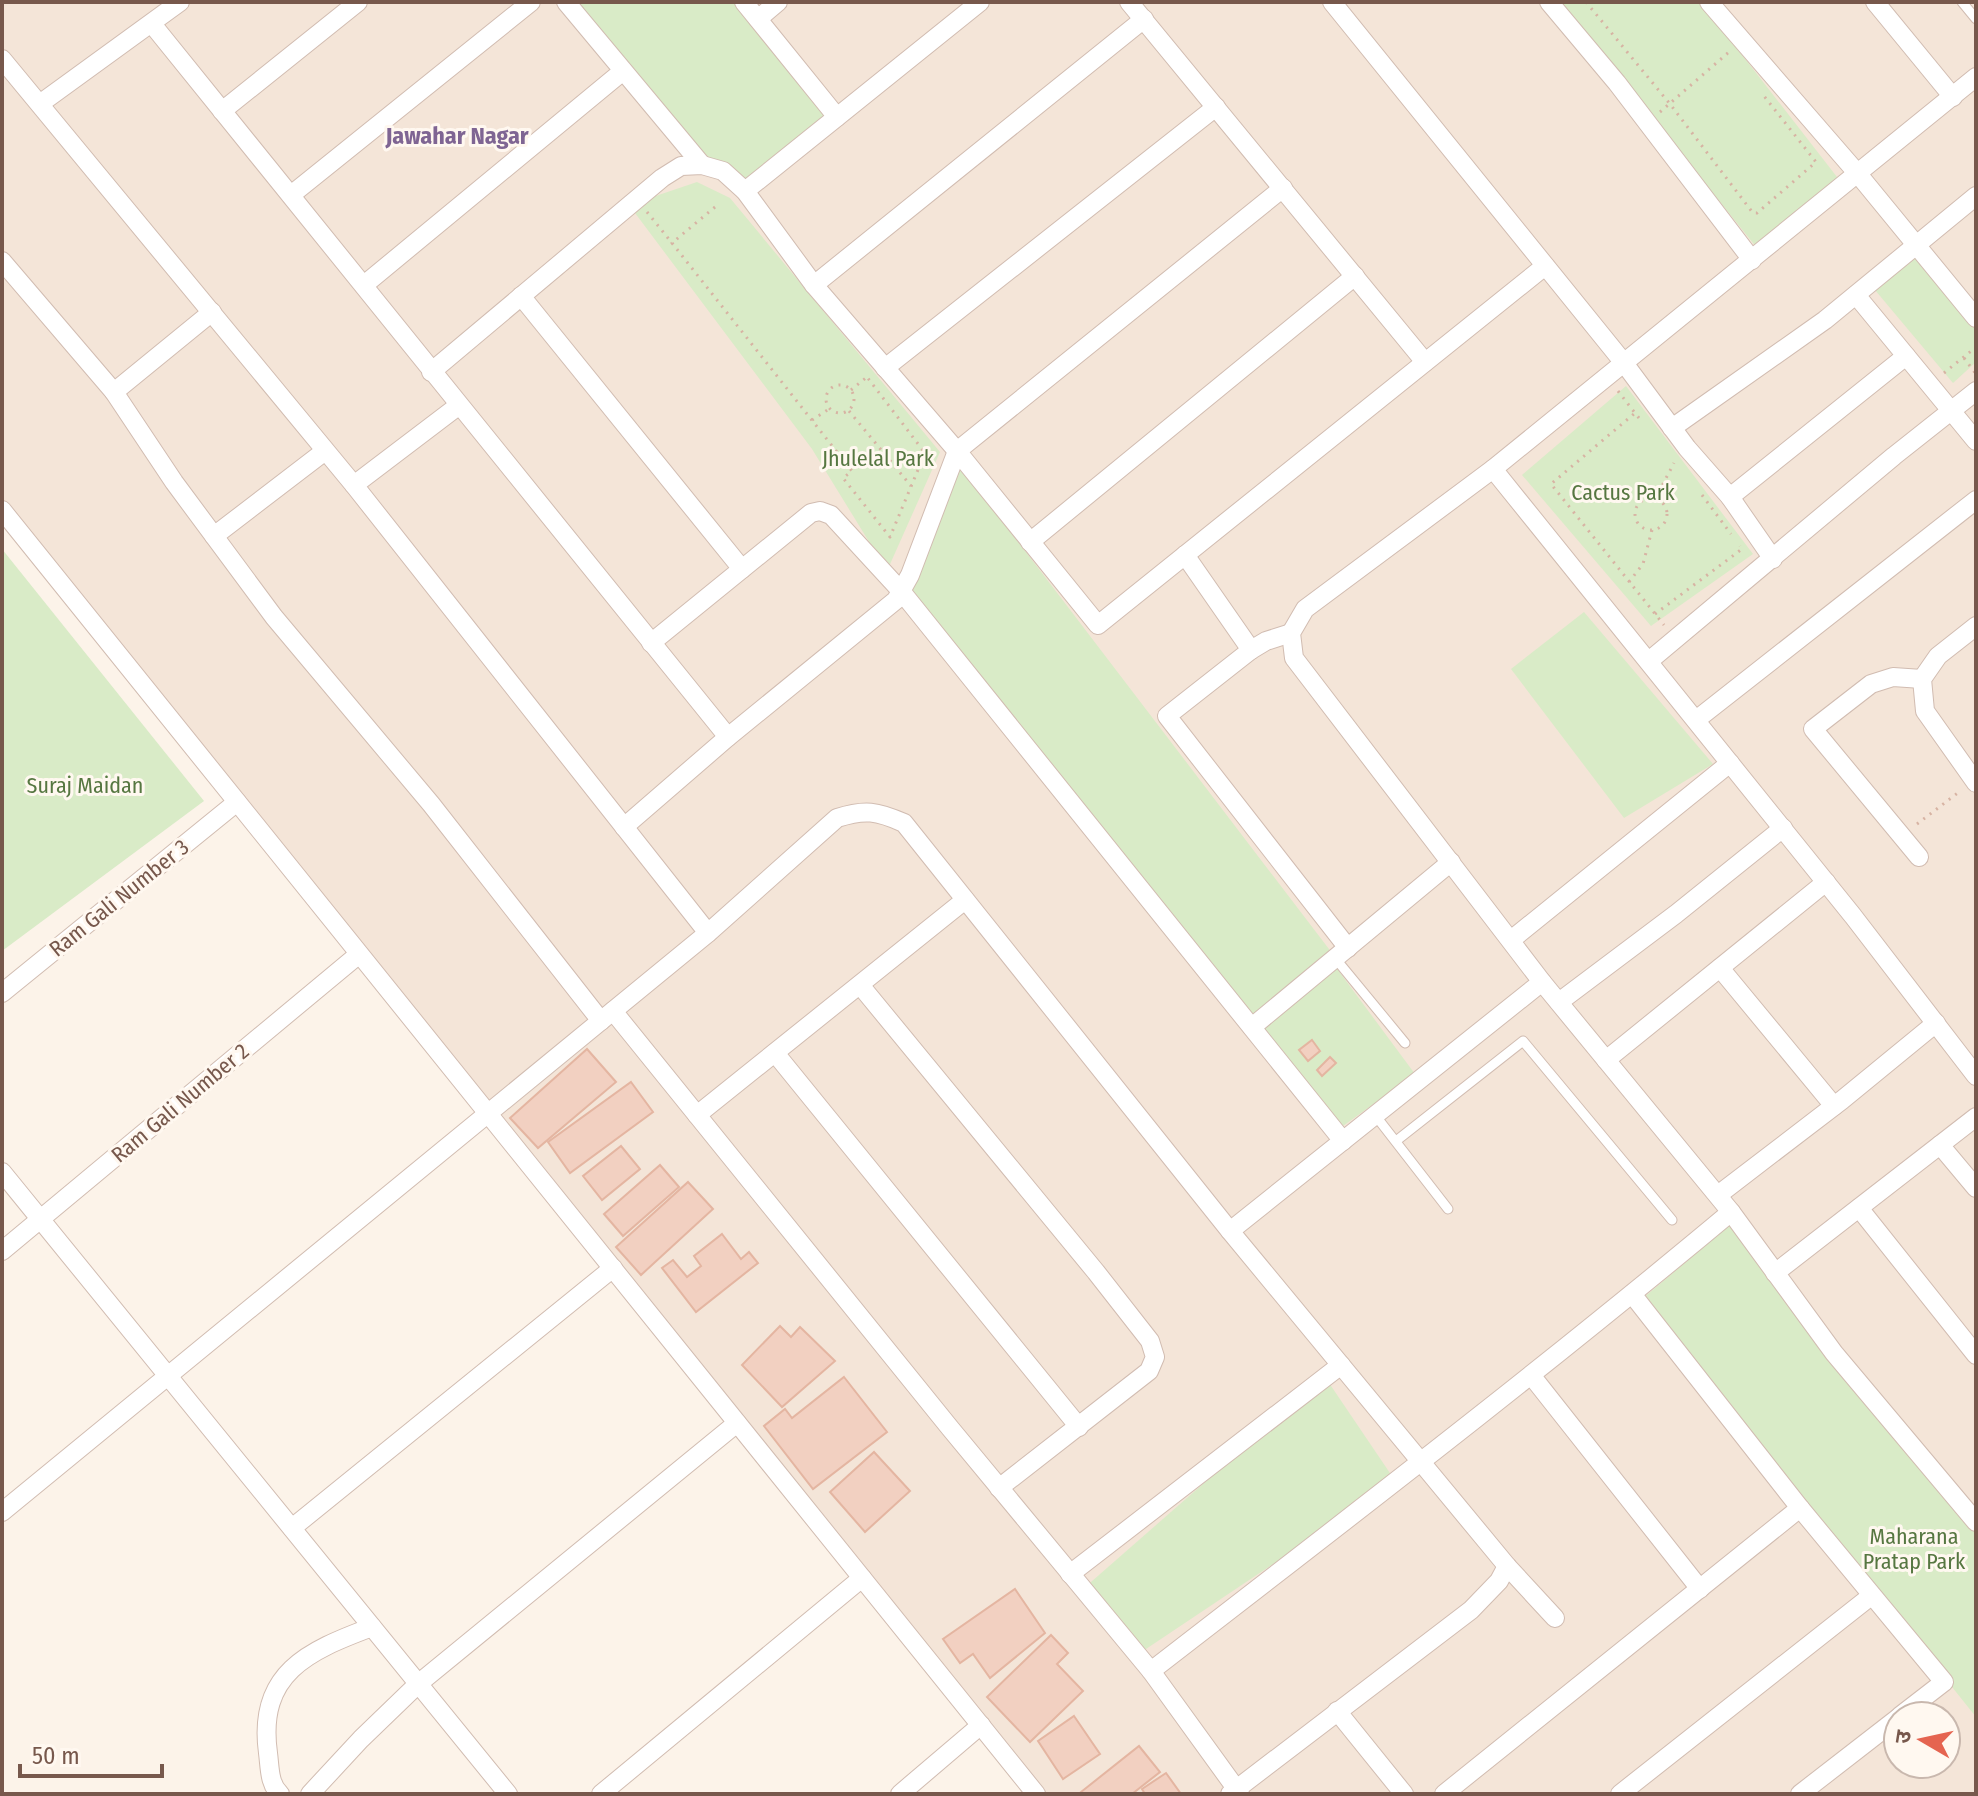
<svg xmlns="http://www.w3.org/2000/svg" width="1978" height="1796" viewBox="0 0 1978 1796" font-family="'Fira Sans Condensed','Noto Sans Devanagari',sans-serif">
	<rect width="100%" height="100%" fill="#fcf3e9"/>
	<path fill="#f4e5d8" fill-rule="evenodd" d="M2 2H1976V1794H1042L2 507ZM1898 1716H1946V1764H1898Z"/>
	<g fill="#d9ebc7">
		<path d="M575 2H736L829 116 746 180 708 158Z"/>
		<path d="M1559 2H1701L1844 186 1761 253Z"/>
		<path d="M697 182 730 198 940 452 887 571 812 449 629 205Z"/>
		<path d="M1915 252 1976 326V362L1953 383 1875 290Z"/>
		<path d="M1626 386 1753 554 1651 626 1522 475Z"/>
		<path d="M961 467 1332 953 1335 966 1415 1074 1343 1126 911 589Z"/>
		<path d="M2 549 204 801 2 951Z"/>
		<path d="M1584 612 1713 764 1624 818 1511 669Z"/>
		<path d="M1731 1224 1894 1435 1976 1531V1717L1642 1299Z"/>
		<path d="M1325 1377 1396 1482 1137 1655 1083 1589Z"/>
	</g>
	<g fill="#f2d0c1" stroke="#e4b5a1" stroke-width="2">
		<path d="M1312 1040 1320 1051 1308 1061 1299 1050Z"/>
		<path d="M587 1049 616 1082 538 1148 510 1118Z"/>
		<path d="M1330 1057 1336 1063 1322 1076 1317 1070Z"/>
		<path d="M631 1082 653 1112 570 1173 548 1142Z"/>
		<path d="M621 1146 640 1169 602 1200 583 1176Z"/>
		<path d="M660 1165 679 1187 623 1236 604 1214Z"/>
		<path d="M688 1182 713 1209 641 1275 616 1247Z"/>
		<path d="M722 1234 741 1259 749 1252 758 1263 696 1312 662 1268 673 1260 687 1277 701 1266 694 1256Z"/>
		<path d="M780 1326 791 1337 800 1327 835 1361 782 1407 742 1365Z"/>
		<path d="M844 1377 887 1432 813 1489 764 1426 785 1409 792 1418Z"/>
		<path d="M874 1452 910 1491 865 1532 830 1492Z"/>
		<path d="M1015 1589 1045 1633 990 1678 973 1654 960 1663 943 1639Z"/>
		<path d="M1051 1635 1068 1653 1057 1664 1083 1691 1030 1742 987 1697Z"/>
		<path d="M1074 1716 1100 1754 1063 1779 1038 1741Z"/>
		<path d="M1139 1746 1160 1772 1132 1794H1083L1081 1792Z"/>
		<path d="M1166 1773 1181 1794H1145L1142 1789Z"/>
	</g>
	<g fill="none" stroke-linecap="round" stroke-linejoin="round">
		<defs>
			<g id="service">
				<path d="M1962 2 1976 19"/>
				<path d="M1335 958 1405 1043"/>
				<path d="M1375 1115 1448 1209"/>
				<path d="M1396 1141 1523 1041 1672 1220"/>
			</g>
			<g id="minor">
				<path d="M566 2 702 165"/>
				<path d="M744 2 837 117"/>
				<path d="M1129 2 1425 362"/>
				<path d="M1332 2 1624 363 1687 448 1730 497 1773 559"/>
				<path d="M1549 2 1617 83 1752 260"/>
				<path d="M1709 2 1858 174 1976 318"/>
				<path d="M1875 2 1953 97"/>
				<path d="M758 19 778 2"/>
				<path d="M152 24 728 737"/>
				<path d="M2 59 354 485 708 933"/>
				<path d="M1976 77 1493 469 1305 609 1291 633 1294 658 1542 982 1731 1212 1834 1353 1976 1522"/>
				<path d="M41 103 180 2"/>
				<path d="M222 111 358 2"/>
				<path d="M745 191 980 2"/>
				<path d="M291 195 531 2"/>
				<path d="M2 261 114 392 212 312"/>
				<path d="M364 285 623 71"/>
				<path d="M814 285 1144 19"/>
				<path d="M1856 295 1976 441"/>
				<path d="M521 296 742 569"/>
				<path d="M885 368 1216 107"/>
				<path d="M431 372 662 178 681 166 702 165 723 171 745 191 814 285 957 451 1098 625 1545 266"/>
				<path d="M114 392 174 482 274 617 431 804 601 1021"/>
				<path d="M1672 428 1825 320 1976 196"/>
				<path d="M1493 469 1853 916 1976 1076"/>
				<path d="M354 485 458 406"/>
				<path d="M1730 497 1906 356"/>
				<path d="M2 510 1036 1794"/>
				<path d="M214 536 325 451"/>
				<path d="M1030 542 1355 276"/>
				<path d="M1185 555 1251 650"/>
				<path d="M1976 626 1938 656 1922 679 1925 711 1976 783"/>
				<path d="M1291 633 1266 641 1251 650 1167 716 1348 948"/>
				<path d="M651 643 811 513 820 511 831 515 901 591 1343 1141"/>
				<path d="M1649 661 1894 456 1976 391"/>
				<path d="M1696 720 1976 500"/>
				<path d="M624 827 728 737 896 600 910 575 957 451 1283 188"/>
				<path d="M1919 857 1813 729 1871 684 1893 677 1922 679"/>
				<path d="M1511 940 1730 763"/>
				<path d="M1720 968 1834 1106"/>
				<path d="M860 985 1096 1272 1150 1341 1155 1357 1149 1371 999 1488"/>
				<path d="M2 993 237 802"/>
				<path d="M1559 1002 1676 914 1783 828"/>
				<path d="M613 1011 950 1428 1151 1671 1240 1794"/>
				<path d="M1252 1027 1451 862"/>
				<path d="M775 1053 1079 1427"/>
				<path d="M1606 1060 1826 882"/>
				<path d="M697 1115 965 900"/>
				<path d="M1940 1145 1976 1188"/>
				<path d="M2 1172 508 1794"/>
				<path d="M1718 1195 1842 1100 1936 1023"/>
				<path d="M1859 1208 1976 1355"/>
				<path d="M1230 1231 1542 982"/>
				<path d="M2 1251 358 955"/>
				<path d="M1775 1273 1976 1117"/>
				<path d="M1632 1294 1800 1508 1944 1682 1900 1716"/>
				<path d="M1531 1375 1700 1589"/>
				<path d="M2 1512 708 933 837 818C865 809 877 811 904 823L1230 1231 1507 1566 1555 1618"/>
				<path d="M292 1528 613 1268"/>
				<path d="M1070 1574 1341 1365"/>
				<path d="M1151 1671C1346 1520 1542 1370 1731 1212"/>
				<path d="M1337 1711 1404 1794"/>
				<path d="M280 1794C269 1784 270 1768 268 1753 257 1673 308 1651 372 1627"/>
				<path d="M310 1794 361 1739 418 1684 737 1423"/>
				<path d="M601 1794 862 1578"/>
				<path d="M900 1794 981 1725"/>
				<path d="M1230 1794 1471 1610 1499 1581 1507 1566"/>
				<path d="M1444 1794 1800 1508"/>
				<path d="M1620 1794 1871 1596"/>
				<path d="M1800 1794 1898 1718"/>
			</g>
		</defs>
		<use href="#service" stroke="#d1bcb1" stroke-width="11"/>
		<use href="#minor" stroke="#d1bcb1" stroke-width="20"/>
		<g stroke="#d7b3a3" stroke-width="3" stroke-dasharray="2 6" stroke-linecap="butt">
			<path d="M1586 2 1670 104 1753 213H1757L1816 162 1764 96"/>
			<path d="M1660 112 1729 52"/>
			<path d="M715 207 672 243 852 471 843 478 890 537 925 453 867 377"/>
			<path d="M647 212 672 243"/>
			<path d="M1964 358 1976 374"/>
			<path d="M1944 373 1976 347"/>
			<circle cx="840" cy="399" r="14"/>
			<path d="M851 390 867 377"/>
			<path d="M1618 391 1635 413"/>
			<path d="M849 411 911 486"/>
			<path d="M1639 418 1635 413 1551 484 1664 625"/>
			<path d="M812 420 829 409"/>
			<path d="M1702 495 1731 534"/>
			<circle cx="1651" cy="514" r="16"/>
			<path d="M1655 499 1674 463"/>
			<path d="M1629 582 1643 564 1652 530"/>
			<path d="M1655 614 1742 549 1740 546"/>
			<path d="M1917 824 1959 792"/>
		</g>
		<use href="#service" stroke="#fff" stroke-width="9"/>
		<use href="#minor" stroke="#fff" stroke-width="18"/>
	</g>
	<g text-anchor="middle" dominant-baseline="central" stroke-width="6" stroke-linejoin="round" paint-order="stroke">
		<g font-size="22" fill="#567741" stroke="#fff8f0">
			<text x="878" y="458">Jhulelal Park</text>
			<text x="1623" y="492">Cactus Park</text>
			<text x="85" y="785">Suraj Maidan</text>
			<text x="1914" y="1536">Maharana<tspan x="1914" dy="25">Pratap Park</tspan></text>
		</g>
		<g font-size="22" fill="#77584c" stroke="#fff8f0">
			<text transform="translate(119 898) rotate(-39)">Ram Gali Number 3</text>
			<text transform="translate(180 1103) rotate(-40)">Ram Gali Number 2</text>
		</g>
		<g font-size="24" font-weight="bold" fill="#7f6593" stroke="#fff8f0">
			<text x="457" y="136">Jawahar Nagar</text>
		</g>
	</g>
	<rect width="1978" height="1796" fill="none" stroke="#77584c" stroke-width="8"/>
	<g transform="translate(1922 1740) rotate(279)"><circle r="38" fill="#fff8f0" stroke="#c9b8ae" stroke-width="2"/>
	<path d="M0-6L14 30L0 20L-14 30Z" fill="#e56450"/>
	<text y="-12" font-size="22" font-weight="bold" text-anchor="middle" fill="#77584c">उ</text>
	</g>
	<path d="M20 1764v12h142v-12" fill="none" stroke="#77584c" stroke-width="4"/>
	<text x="32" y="1764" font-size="24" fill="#77584c" stroke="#fff8f0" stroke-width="6" paint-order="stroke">50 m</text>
</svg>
